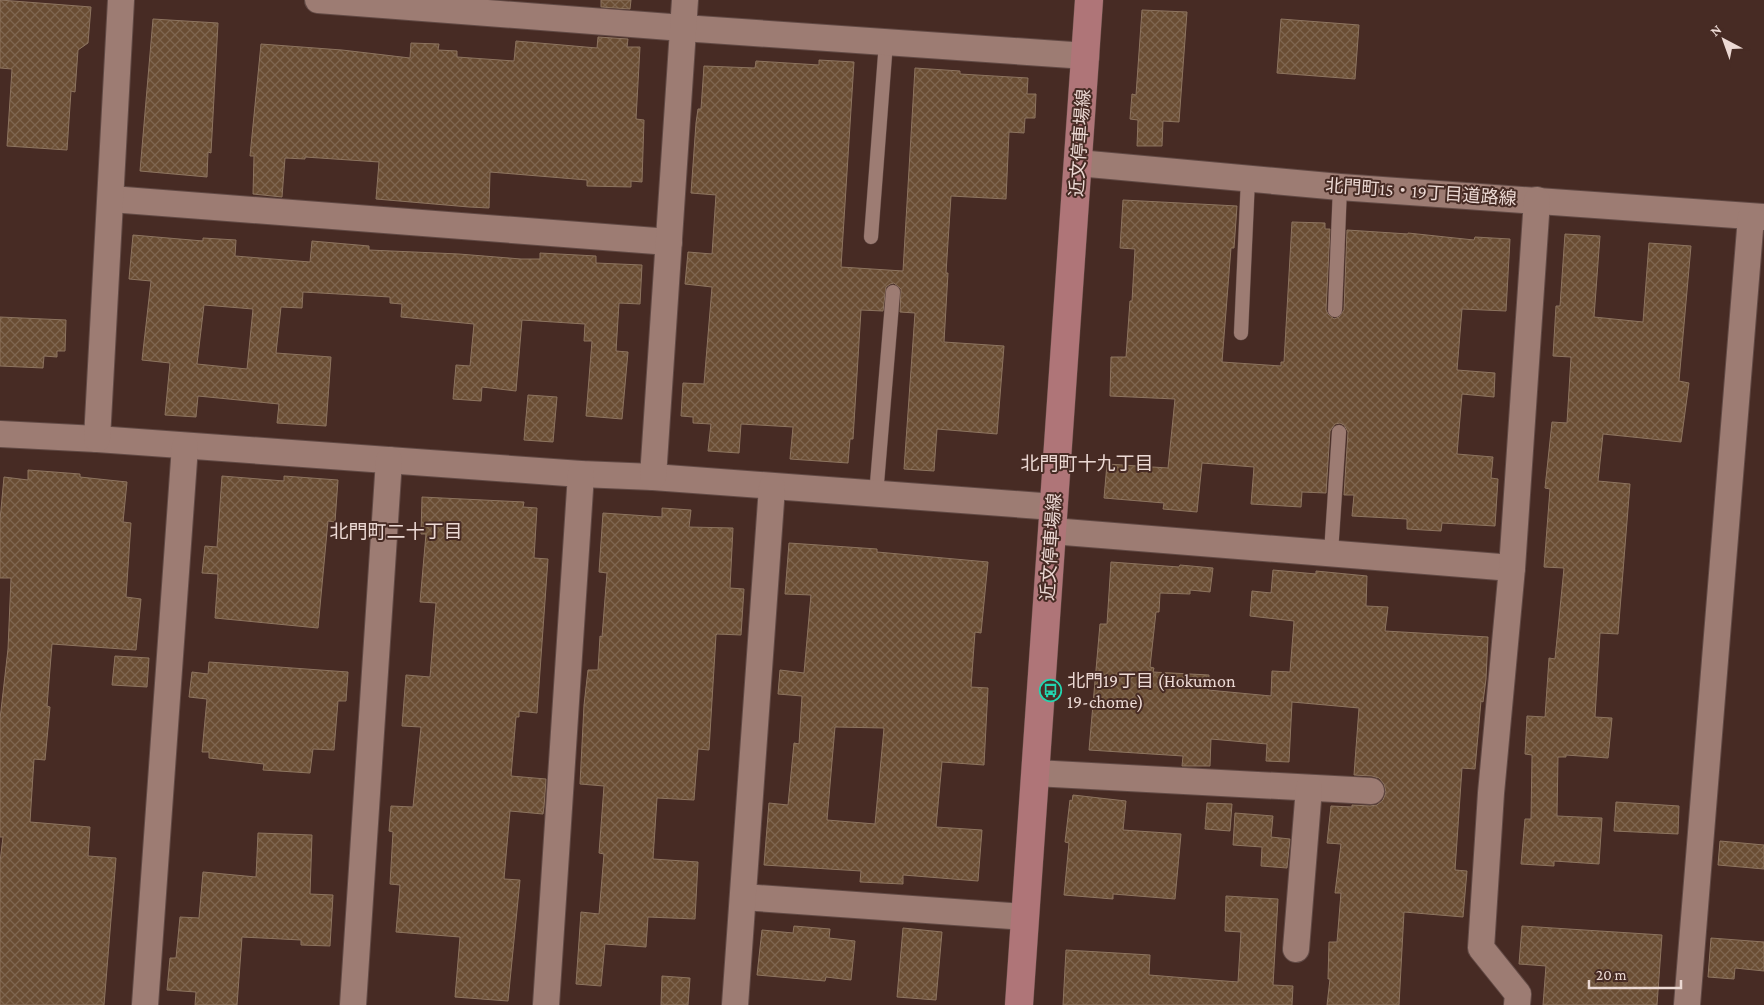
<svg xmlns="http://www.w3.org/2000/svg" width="1764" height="1005" viewBox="0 0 1764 1005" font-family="'Crimson Pro','Noto Sans JP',serif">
	<defs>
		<pattern id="building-cross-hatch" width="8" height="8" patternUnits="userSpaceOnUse" patternTransform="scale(1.25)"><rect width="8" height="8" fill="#6a4d33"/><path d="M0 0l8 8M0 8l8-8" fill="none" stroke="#7f6650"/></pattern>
	</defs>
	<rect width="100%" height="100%" fill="#472b24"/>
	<g fill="url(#building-cross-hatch)" stroke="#8d745f" fill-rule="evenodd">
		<path d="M0 0 91 7 88 43 78 50 75 92 71 91 67 150 7 146 12 69 0 68Z"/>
		<path d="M601 0H631L630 9 601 7Z"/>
		<path d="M1142 10 1187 12 1179 122 1163 121 1162 146H1137L1138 120 1130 119 1132 94 1136 95Z"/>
		<path d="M153 19 218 23 211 153 208 152 207 177 140 171Z"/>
		<path d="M1281 19 1359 25 1355 79 1277 73Z"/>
		<path d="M598 37 628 39 627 47H640L636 119 644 120 642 182 631 181V187L587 186V180L490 172 489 208 469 207 376 199 379 162 305 157V159L285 158 282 197 253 194 254 156H250L261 44 342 50 410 58 411 43 439 44 438 50 457 51V57L514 61 516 41 597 48Z"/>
		<path d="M819 60 854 62 841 267 903 271 915 68 960 71V74L1028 78 1027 94H1036L1035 118H1025L1024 133 1009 132 1006 199 951 196 946 273H948L944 342 1004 346 997 434 937 429 934 471 904 469 915 313 900 312 901 289 894 283 890 284 886 287 883 311 861 310 853 439H850L848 463 790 459 793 427 741 424 739 453 708 451 711 424 693 423V417L681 416 683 383 704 384 712 287 685 284 688 252 712 254 716 195 691 193 696 123 698 109H701L704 66 755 68 756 61 819 65Z"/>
		<path d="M1123 200 1237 206 1234 248H1231L1222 362 1281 366V362H1284L1292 222 1325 223V229H1330L1326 310 1328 314 1334 319 1339 317 1344 310 1347 230 1408 234V233L1474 240 1475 237 1510 239 1506 311 1462 309 1457 370 1495 373 1494 397 1462 394 1457 454 1493 457 1491 478 1498 479 1495 526 1442 523 1441 531 1407 529V519L1352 516 1354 495H1344L1348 432 1344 425 1340 423 1335 424 1330 431 1326 493 1302 492 1301 507 1251 504 1254 467 1202 463 1197 512 1163 509 1164 503 1104 498 1107 464 1168 468 1175 399 1110 396 1111 357H1126L1130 301H1132L1135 249 1120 248Z"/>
		<path d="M1565 234 1600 236 1594 317 1643 322 1649 243 1691 246 1679 381 1689 383 1681 442 1603 434 1598 481 1630 484 1618 634 1600 633 1595 717 1612 718 1608 758 1566 755V757H1558L1557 816 1602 818 1599 864 1554 861V866L1521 864 1525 819H1531L1532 755 1525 754 1527 716 1545 717 1549 658 1555 659 1564 568 1544 567 1550 489 1545 488 1552 422 1567 423 1571 357 1553 356 1556 306H1560Z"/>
		<path d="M133 235 203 241V238L236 240 235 256 310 262 312 241 369 246V250L459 254 521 259H540V253L596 256V263L642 265 640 304 619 303 616 351 628 352 622 419 586 416 592 341H584L585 324 522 320 516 391 482 387 481 401 453 399 456 365 470 366 474 324 401 317 402 304 390 303V297L303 292 302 308 281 307 276 353 331 357 326 426 277 423 279 404 198 396 196 417 165 415 170 363 142 360 151 281 129 279ZM204 305 253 309 247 369 197 364Z"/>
		<path d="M0 317 66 320 65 351H57V357L44 356 43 368 0 366Z"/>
		<path d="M528 395 557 397 553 442 524 440Z"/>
		<path d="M28 470 80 474V477L127 482 123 522 131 523 126 597 141 599 136 650 52 644 47 706 50 707 45 760 34 759 30 822 90 827 88 856 116 858 104 1005H0V862L3 837H0V719L8 649 11 578H0V520L4 477 28 480Z"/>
		<path d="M222 476 284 481V476L338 480 335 522 328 521 318 628 215 618 218 574 202 573 205 546 217 547Z"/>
		<path d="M422 497 524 502 523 507 537 508 534 558 548 559 537 713 519 711V717H516L511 776 546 779 544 807 543 814 510 811 504 879 520 880 508 1001 455 997 460 937 396 932 400 885 390 884 393 832 389 831 391 806 413 807 421 727 402 726 406 675 430 677 436 603 420 602 426 534H421Z"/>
		<path d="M662 508 691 510 689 527 733 528 730 588 744 589 741 635 717 634 716 635 709 750 698 749 694 800 657 798 653 859 698 862 695 919 648 917 646 947 605 944 601 986 576 984 581 912 599 914 604 854 599 853 604 786 580 784 584 705 588 670H598L600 636 602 637 607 573 599 572 603 513 662 517Z"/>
		<path d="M789 543 877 549V552L988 562 981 633 975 632 971 687 988 688 984 765 942 762 936 827 982 830 978 881 903 875V884L860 882 861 871 764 865 769 803 788 805 794 743 799 744 802 696 778 694 780 670 804 673 811 595 785 594ZM835 727 884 728 875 824 827 820Z"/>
		<path d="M1111 562 1179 567 1180 565 1213 568 1210 592 1190 590V594L1160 593 1159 612H1156L1150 667 1154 668 1153 672 1209 675 1208 690 1271 696 1272 671 1290 672 1294 621 1250 616 1252 591 1271 593 1273 570 1316 574V571L1367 576 1366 606 1388 607 1385 631 1488 637 1486 679 1483 702 1481 701 1475 769 1462 768 1455 870 1467 871 1463 917 1404 912 1399 1005H1327L1330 979H1328L1329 942H1337L1341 893H1335L1341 844 1327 843 1331 806 1352 807V805L1370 806 1377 805 1383 800 1386 792 1384 784 1379 778 1372 776 1354 775 1359 708 1292 702 1289 762 1266 761 1267 744 1211 739 1210 766H1182L1183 756 1089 750 1100 624H1107Z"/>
		<path d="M115 656 149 658 147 687 112 685Z"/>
		<path d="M209 662 348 672 346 701H338L334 750 313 749 310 773 263 770 264 764 209 758V752H202L207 699 189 697 192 672 208 674Z"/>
		<path d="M1073 795 1126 801 1123 830 1181 834 1175 899 1113 894V899L1064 895 1069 843 1065 842 1070 800 1072 801Z"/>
		<path d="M1616 802 1679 806 1678 834 1614 831Z"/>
		<path d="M1207 803 1232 804 1230 831 1205 829Z"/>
		<path d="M1235 813 1273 816 1271 837 1290 839 1287 868 1261 866 1262 847 1233 845Z"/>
		<path d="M258 833 312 835 310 894 333 895 330 946 301 945V940L242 937 237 1005H195L196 992 167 990 170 958H176L180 917 199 918 203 872 256 877Z"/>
		<path d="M1720 841 1764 845V869L1718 865Z"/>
		<path d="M1226 896 1278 899 1273 985 1293 986 1292 1005H1063L1066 950 1150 955 1149 975 1238 982 1241 932 1225 931Z"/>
		<path d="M794 926 830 929 829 938 855 941 851 980 826 977 825 981 757 975 762 930 793 933Z"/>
		<path d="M1522 926 1662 935 1657 1005H1543L1546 966 1519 964Z"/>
		<path d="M903 928 942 932 936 1000 897 997Z"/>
		<path d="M1711 938 1764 942V971L1735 968 1734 979 1708 977Z"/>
		<path d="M662 976 690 978 688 1005H661Z"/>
	</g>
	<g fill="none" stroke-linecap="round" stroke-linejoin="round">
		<defs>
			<g id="service">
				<path d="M871 237 886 42"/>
				<path d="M1335 310 1340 187"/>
				<path d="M1241 333 1248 179"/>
				<path d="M876 495 893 292"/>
				<path d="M1331 553 1339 432"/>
			</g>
			<g id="minor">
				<path d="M318 0 683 28 1086 56"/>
				<path d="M1078 163 1340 187 1764 217"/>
				<path d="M111 199 669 242"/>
				<path d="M0 434 97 439 581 474 653 477 1054 507"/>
				<path d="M97 439 121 0"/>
				<path d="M653 477 685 0"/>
				<path d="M1052 531 1512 568"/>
				<path d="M1035 773 1371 791"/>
				<path d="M743 897 1025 917"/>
				<path d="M1296 949 1309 788"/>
				<path d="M145 1005 185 446"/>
				<path d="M353 1005 389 460"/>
				<path d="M546 1005 581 474"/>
				<path d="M735 1005 772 487"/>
				<path d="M1517 1005 1518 994 1481 948 1491 793 1512 568 1537 200"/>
				<path d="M1687 1005 1751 217"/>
			</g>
			<path id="secondary" d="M1019 1005 1089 0"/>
		</defs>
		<use href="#service" stroke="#624a45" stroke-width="15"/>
		<use href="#minor" stroke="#624a45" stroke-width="28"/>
		<use href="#secondary" stroke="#624a45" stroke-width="29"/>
		<use href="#service" stroke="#9d7c73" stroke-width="14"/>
		<use href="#minor" stroke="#9d7c73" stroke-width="26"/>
		<use href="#secondary" stroke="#af7578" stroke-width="28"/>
	</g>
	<defs>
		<symbol id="bus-ring" viewBox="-11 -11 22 22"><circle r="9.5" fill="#472b24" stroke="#23d5af" stroke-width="1.5"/><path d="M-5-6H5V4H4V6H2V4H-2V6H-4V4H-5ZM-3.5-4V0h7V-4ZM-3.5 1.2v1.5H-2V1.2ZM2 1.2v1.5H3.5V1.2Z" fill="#23d5af"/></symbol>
	</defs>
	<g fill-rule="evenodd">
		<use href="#bus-ring" x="1038" y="678" width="25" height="25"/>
	</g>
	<g text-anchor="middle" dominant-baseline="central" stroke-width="4" stroke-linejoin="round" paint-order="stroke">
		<g font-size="18" fill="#ecd9d4" stroke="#472b24">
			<text transform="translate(1080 143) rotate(-86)">近文停車場線</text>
			<text transform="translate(1421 192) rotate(4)">北門町15・19丁目道路線</text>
			<text transform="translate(1051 547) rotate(-86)">近文停車場線</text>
		</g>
		<g font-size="18" fill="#ecd9d4" stroke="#472b24" text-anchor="start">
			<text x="1067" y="681">北門19丁目 (Hokumon<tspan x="1067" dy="21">19-chome)</tspan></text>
		</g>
		<g font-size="19" fill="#ecd9d4" stroke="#472b24">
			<text x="1087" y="463">北門町十九丁目</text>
			<text x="396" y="531">北門町二十丁目</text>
		</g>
	</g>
	<g transform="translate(1724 40) rotate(319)" stroke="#472b24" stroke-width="4" paint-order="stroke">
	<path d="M0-4L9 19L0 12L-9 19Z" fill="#ecd9d4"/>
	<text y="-8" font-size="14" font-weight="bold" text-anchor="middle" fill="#ecd9d4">N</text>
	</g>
	<path d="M1589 980v8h92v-8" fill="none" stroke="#ecd9d4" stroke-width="2.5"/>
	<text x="1596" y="980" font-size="15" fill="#ecd9d4" stroke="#472b24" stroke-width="4" paint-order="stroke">20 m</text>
</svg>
